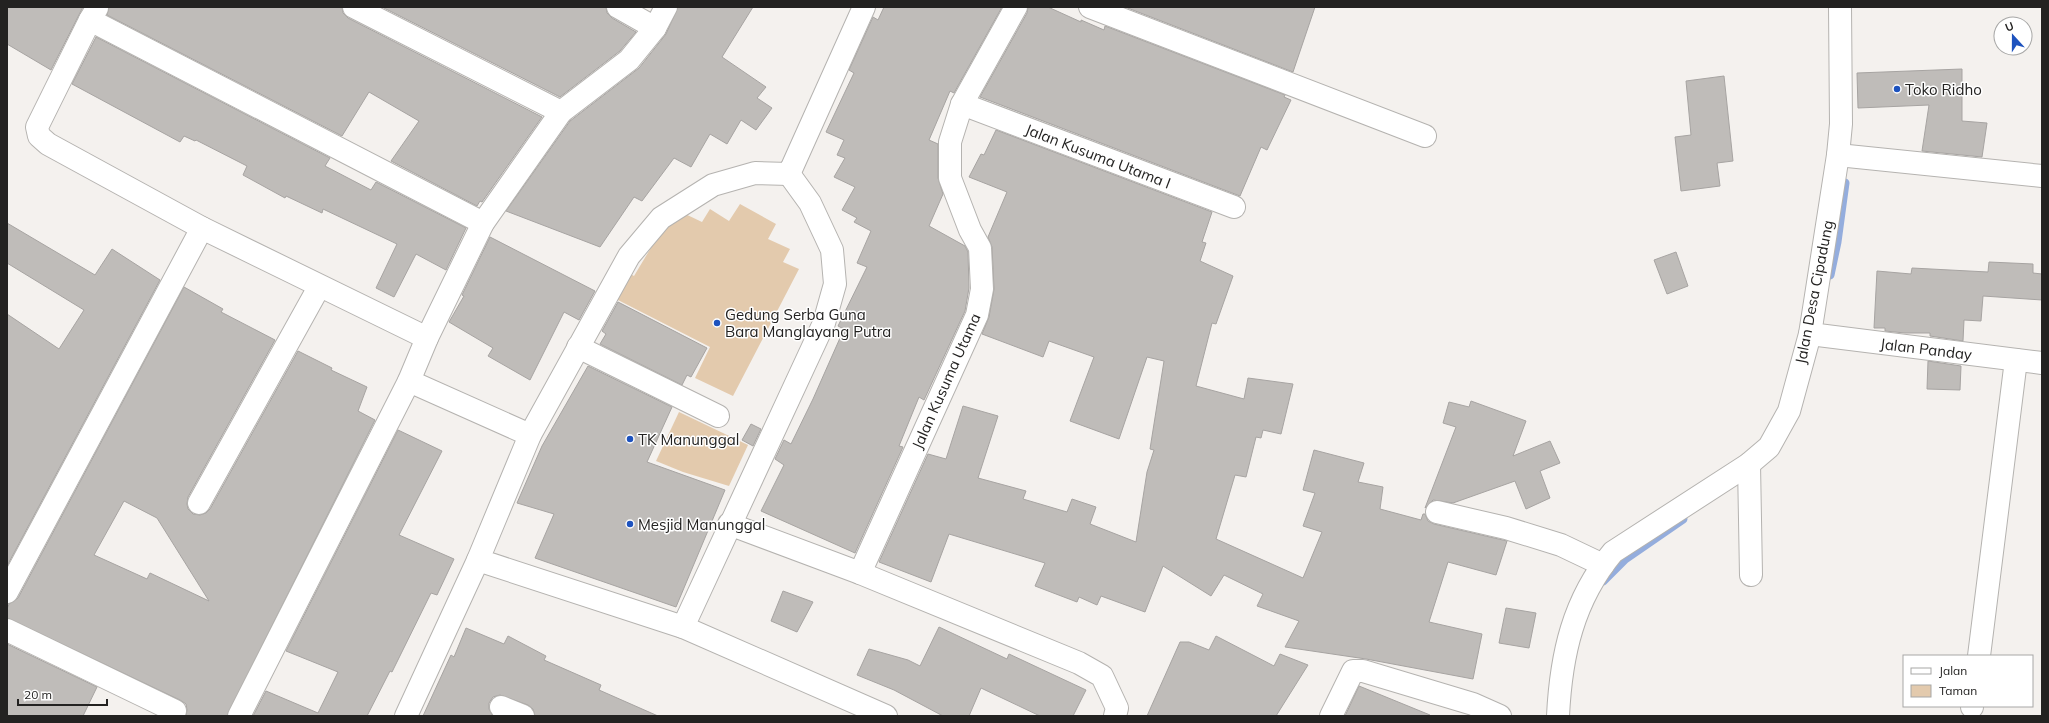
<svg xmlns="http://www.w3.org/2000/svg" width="2049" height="723" viewBox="0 0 2049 723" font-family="Mulish,sans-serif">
	<rect width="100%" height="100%" fill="#f4f1ee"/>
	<g fill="#e3caad">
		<path d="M740 204 776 224 768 239 790 249 783 262 799 269 733 396 695 378 710 347 616 299 629 273 634 276 667 221 673 224 681 212 702 222 710 209 729 221Z"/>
		<path d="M679 412 748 445 729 486 683 472 656 461Z"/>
	</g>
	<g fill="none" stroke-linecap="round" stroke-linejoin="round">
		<g stroke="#94addd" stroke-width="9">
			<path d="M1830 275 1837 242 1845 183"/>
			<path d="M1603 581 1625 559 1683 519"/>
		</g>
	</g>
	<g fill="#bfbcb9" stroke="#a7a4a2" fill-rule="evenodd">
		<path d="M7 7H83L51 70 7 44Z"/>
		<path d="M109 7H342L343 13 348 18 542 117 482 202 480 201 477 206 391 161 419 121 369 92 342 136 107 15Z"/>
		<path d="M382 7H606L607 13 612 18 636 32 620 51 560 97Z"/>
		<path d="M678 7H753L722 57 766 87 757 98 772 108 756 130 741 120 727 144 710 134 691 167 674 158 642 201 634 197 600 247 506 211 570 121 639 68 666 34Z"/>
		<path d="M884 7H1002L954 93 950 91 929 140 938 144V178L943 194 929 226 965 246 968 252 969 288 965 311 924 400 919 397 899 446 903 447 855 553 761 511 784 465 775 459 784 440 791 444 813 399 844 329 838 326 867 267 857 263 871 231 854 222 857 218 842 210 855 187 834 177 845 158 837 155 844 140 826 132 854 73 849 70 873 17 878 20Z"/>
		<path d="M1028 7H1048L1081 22V20L1104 30 1105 26 1285 95 1284 97 1291 100 1267 150 1261 147 1240 196 980 97 1027 13Z"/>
		<path d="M1125 7H1315L1293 72Z"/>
		<path d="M96 37 330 158 325 166 371 190 376 182 466 228 446 270 416 254 394 297 376 288 397 244 323 209 322 213 286 196 285 198 243 175 247 166 196 140 195 141 184 136 180 142 72 84Z"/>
		<path d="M1962 69V121L1987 123 1982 157 1922 151 1929 105 1858 108 1857 73Z"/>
		<path d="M1724 76 1733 161 1717 163 1720 186 1681 191 1675 137 1691 135 1686 81Z"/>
		<path d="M996 130 1212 212 1202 242 1206 243 1200 261 1233 276 1216 324 1212 323 1196 386 1244 399 1248 378 1293 384 1281 434 1263 430 1261 438 1256 437 1246 477 1235 475 1216 539 1303 578 1322 532 1303 526 1315 493 1303 490 1314 450 1364 463 1358 482 1383 487 1380 509 1421 520 1423 514H1425L1428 521 1434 524 1507 541 1496 575 1448 562 1429 622 1482 634 1473 679 1366 659 1285 647 1299 621 1257 606 1263 594 1224 575 1211 596 1163 566 1145 612 1101 596 1097 605 1079 597 1077 602 1035 586 1045 563 949 534 931 582 879 562 928 454 946 459 963 406 998 416 978 478 1026 491 1023 499 1067 512 1072 499 1096 507 1090 524 1136 542 1147 472 1154 450 1150 449 1164 361 1147 357 1119 439 1070 421 1094 357 1049 341 1043 357 982 334 989 317 994 289 992 247 988 237 1007 192 969 177 981 154 984 155Z"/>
		<path d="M7 223 95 275 112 249 160 280 7 566V314L59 349 84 310 7 263Z"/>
		<path d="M490 237 595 291 579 320 564 312 530 380 488 356 493 348 449 322 464 296 462 295Z"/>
		<path d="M1676 252 1688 286 1667 294 1654 260Z"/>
		<path d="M1989 262 2033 264V273L2042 274V300L1983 296 1981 321 1964 320 1963 341 1930 336V333H1905L1885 331V328H1874L1877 271 1911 274 1912 268 1988 272Z"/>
		<path d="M184 287 223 309 221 312 275 340 188 497 187 504 188 509 193 514 200 515 206 513 210 509 298 351 332 368 331 370 367 387 358 411 375 420 227 716H186L187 710 186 704 180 700 7 618V609L9 604 18 598ZM124 501 157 518 209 601 150 573 147 579 94 555Z"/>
		<path d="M618 302 707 348 691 377 687 375 682 385 600 344 606 334 602 331Z"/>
		<path d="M1928 361 1961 366 1960 390 1927 389Z"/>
		<path d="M588 366 672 407 647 462 725 490 676 607 535 558 554 514 517 503 542 446Z"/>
		<path d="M1471 401 1526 421 1513 456 1550 441 1560 463 1540 471 1550 498 1526 509 1515 481 1453 503 1433 500 1425 508 1456 427 1443 423 1449 402 1469 407Z"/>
		<path d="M751 424 761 429 753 446 742 440Z"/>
		<path d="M398 430 442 451 399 535 454 559 437 595 431 593 392 672 390 671 367 716H253L266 691 318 713 338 672 286 651Z"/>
		<path d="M783 591 813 602 797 632 771 621Z"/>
		<path d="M1506 608 1536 613 1529 648 1499 643Z"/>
		<path d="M939 627 1007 659 1009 654 1086 690 1073 716H1040L981 688 969 716H943L894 690 857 675 869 649 908 660 920 666Z"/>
		<path d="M466 628 504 644 508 636 546 656 544 660 601 685 599 690 658 716H535L533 709 528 705 500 695 493 697 489 703V709L493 716H423L451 655 454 657Z"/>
		<path d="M1216 636 1274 666 1280 654 1308 665 1276 716H1147L1180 642H1189L1209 650Z"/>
		<path d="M7 644 97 687 83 716H7Z"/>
		<path d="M1359 686 1430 715V716H1345Z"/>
	</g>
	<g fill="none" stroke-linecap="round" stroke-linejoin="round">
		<defs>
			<g id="minor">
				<path d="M354 7 561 112"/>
				<path d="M618 7 655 28"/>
				<path d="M864 7 789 174 755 173 713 185 661 218 629 256 530 435 478 560 683 627 886 716"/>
				<path d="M1090 7 1425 136"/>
				<path d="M97 8 90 20 483 223"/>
				<path d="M90 20 37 127 39 136 48 144 202 228 427 338"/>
				<path d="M962 104 1234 207"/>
				<path d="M1838 155 2042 176"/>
				<path d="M1810 334 2042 363"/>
				<path d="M578 347 718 416"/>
				<path d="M409 381 530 435"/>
				<path d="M1749 464 1751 575"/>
				<path d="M199 503 319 287"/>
				<path d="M1437 512 1506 528 1561 545 1603 565"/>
				<path d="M729 524 860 573 1079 663 1102 676 1117 708 1115 716"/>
				<path d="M860 573 977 315 982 289 980 248 970 230 950 178V142L962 104 1016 7"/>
				<path d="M7 592 202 228"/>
				<path d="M683 627 824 323 835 284 832 250 810 203 789 174"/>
				<path d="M7 630 175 711"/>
				<path d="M1979 656 2016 360"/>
				<path d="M501 707 523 716"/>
				<path d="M1972 707V706"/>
				<path d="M239 716 409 381 427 338 483 223 561 112 629 60 655 28 666 7"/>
				<path d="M406 716 478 560"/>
				<path d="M1331 716 1353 671H1363L1473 704 1500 716"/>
			</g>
			<path id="tertiary" d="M1558 716C1561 655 1573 600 1613 552L1749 464 1769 447 1789 411 1810 334 1838 155 1841 124 1840 7"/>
		</defs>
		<use href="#minor" stroke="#b5b3b0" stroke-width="24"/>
		<use href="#tertiary" stroke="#b5b3b0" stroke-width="24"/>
		<use href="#minor" stroke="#fff" stroke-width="22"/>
		<use href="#tertiary" stroke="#fff" stroke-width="22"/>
	</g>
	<g fill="#1d52be" stroke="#fff" stroke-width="1.5">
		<circle cx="1897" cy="89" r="4"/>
		<circle cx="717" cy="323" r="4"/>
		<circle cx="630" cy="439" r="4"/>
		<circle cx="630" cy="524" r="4"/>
	</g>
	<g text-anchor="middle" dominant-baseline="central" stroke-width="3" stroke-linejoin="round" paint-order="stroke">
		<g font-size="15" fill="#232221" stroke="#fff" text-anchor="start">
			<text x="1905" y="89">Toko Ridho</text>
			<text x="725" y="314">Gedung Serba Guna<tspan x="725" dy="17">Bara Manglayang Putra</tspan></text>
			<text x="638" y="439">TK Manunggal</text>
			<text x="638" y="524">Mesjid Manunggal</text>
		</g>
		<g font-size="15" fill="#232221" stroke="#fff">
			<text transform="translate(1098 156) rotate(21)">Jalan Kusuma Utama I</text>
			<text transform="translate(1814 292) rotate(-79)">Jalan Desa Cipadung</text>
			<text transform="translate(1926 349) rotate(7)">Jalan Panday</text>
			<text transform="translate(946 381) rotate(-66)">Jalan Kusuma Utama</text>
		</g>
	</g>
	<rect width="2049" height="723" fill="none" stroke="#232221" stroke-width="16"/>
	<rect x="1903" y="655" width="130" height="52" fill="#ffffff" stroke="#a7a7a6"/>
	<rect x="1911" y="668" width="20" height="6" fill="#ffffff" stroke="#a7a7a6"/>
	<text x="1939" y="675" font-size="12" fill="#232221">Jalan</text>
	<rect x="1911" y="685" width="20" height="12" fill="#e3caad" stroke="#a7a7a6"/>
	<text x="1939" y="695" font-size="12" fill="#232221">Taman</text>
	<g transform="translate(2013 36) rotate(339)"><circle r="19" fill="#ffffff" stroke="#a7a7a6"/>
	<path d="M0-3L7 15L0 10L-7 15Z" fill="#1d52be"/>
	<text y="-6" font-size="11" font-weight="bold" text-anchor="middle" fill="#232221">U</text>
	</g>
	<path d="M18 699v6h89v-6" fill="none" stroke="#232221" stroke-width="2"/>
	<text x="24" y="699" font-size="12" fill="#232221" stroke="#ffffff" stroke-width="3" paint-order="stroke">20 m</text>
</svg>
